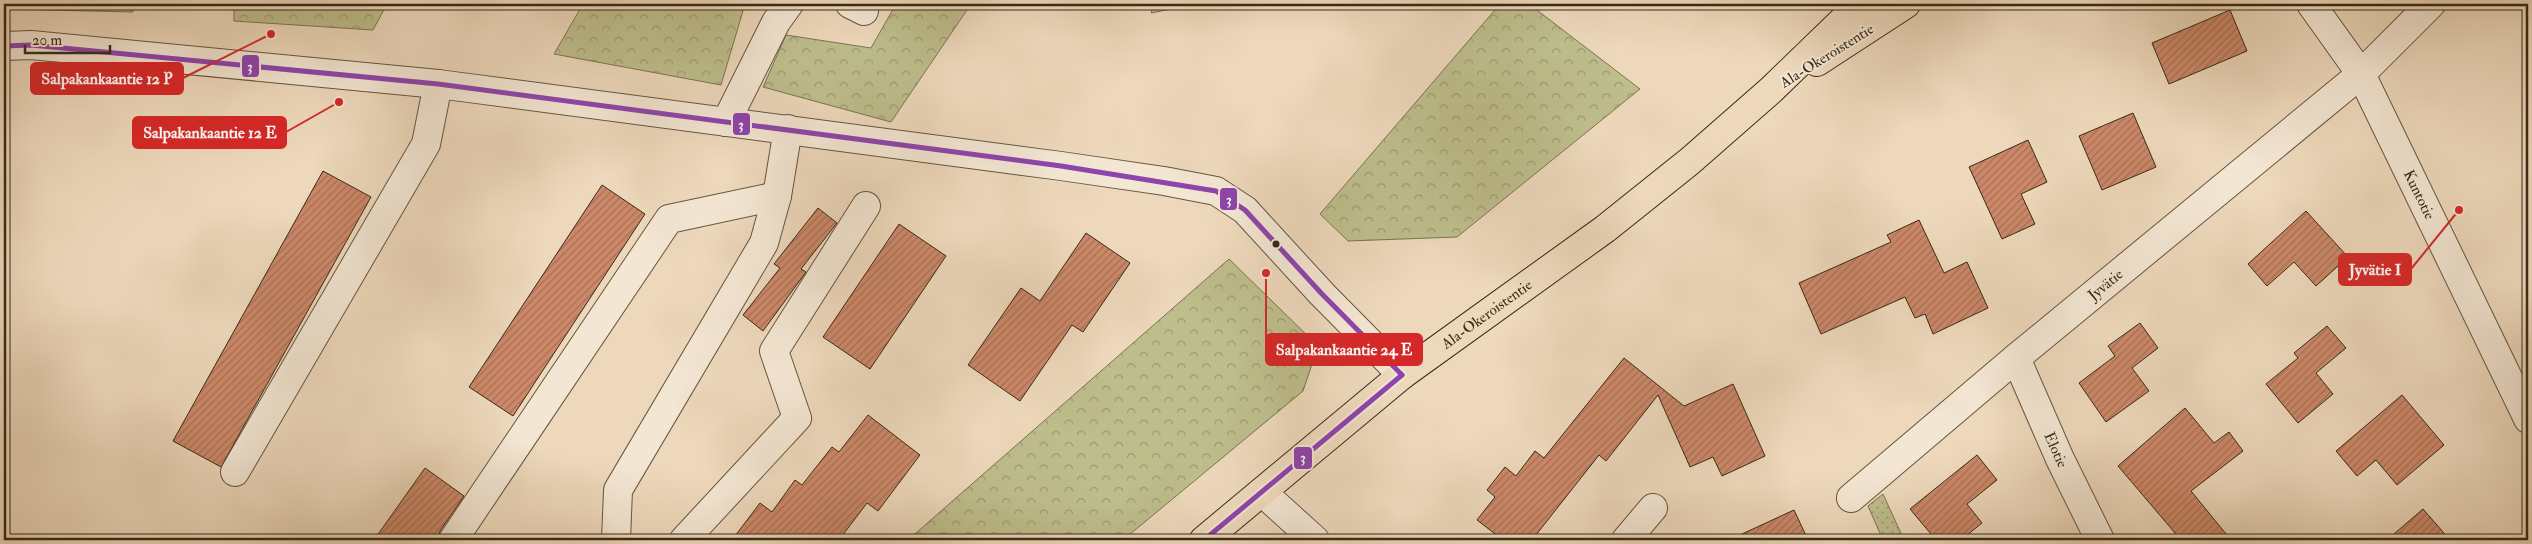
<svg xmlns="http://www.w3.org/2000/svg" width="2532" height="544" viewBox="0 0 2532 544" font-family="'IM FELL Double Pica',serif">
	<defs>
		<pattern id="grass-dots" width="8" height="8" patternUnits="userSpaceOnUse" patternTransform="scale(1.25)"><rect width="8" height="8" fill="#bebd8c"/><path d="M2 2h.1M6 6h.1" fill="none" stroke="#9b9a71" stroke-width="1.8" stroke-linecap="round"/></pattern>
		<pattern id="forest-crowns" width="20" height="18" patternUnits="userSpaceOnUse" patternTransform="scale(1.25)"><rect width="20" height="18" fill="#bebd8c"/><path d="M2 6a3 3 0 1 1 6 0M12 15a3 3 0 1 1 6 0" fill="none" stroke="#9b9a71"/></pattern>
		<pattern id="building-hatch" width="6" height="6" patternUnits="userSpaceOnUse" patternTransform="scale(1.25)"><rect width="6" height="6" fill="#cc8869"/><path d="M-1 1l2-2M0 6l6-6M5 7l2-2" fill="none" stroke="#a76f55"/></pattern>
	</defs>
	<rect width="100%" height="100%" fill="#edd8bb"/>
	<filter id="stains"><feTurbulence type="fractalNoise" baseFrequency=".004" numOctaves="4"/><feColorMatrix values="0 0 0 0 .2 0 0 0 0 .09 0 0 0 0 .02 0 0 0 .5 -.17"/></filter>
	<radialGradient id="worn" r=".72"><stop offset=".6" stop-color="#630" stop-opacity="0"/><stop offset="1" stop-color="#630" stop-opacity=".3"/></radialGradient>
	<path fill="url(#grass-dots)" stroke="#7b7451" d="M1883 494 1904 540H1883L1868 506Z"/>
	<g fill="url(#forest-crowns)" stroke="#7b7451">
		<path d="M4 4H133V12L4 9Z"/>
		<path d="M234 4H387L373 30 234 21Z"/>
		<path d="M583 4H745L721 85 554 54Z"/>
		<path d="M896 4H971L891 122 763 87 786 35 871 48Z"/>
		<path d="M1154 4H1197L1151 13Z"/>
		<path d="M1500 4H1529L1640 89 1457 237 1348 241 1320 214Z"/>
		<path d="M1229 259 1318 346 1303 391 1123 540H908Z"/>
	</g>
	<g fill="url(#building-hatch)" stroke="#382a16">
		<path d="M2230 10 2247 51 2169 84 2152 43Z"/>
		<path d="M2133 113 2156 167 2102 190 2079 136Z"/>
		<path d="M2028 140 2047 182 2021 194 2035 224 2002 239 1969 167Z"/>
		<path d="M323 171 371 197 221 467 173 441Z"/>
		<path d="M602 185 645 214 513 416 469 387Z"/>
		<path d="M818 208 837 223 801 269 806 272 763 331 743 315 780 268 774 264Z"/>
		<path d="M2306 211 2348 257 2316 286 2294 262 2267 286 2248 264Z"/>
		<path d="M1919 220 1944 273 1967 262 1988 308 1933 334 1925 314 1915 318 1905 297 1821 334 1799 283 1891 242 1887 235Z"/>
		<path d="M899 224 946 256 870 369 823 337Z"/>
		<path d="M1086 233 1130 263 1083 332 1072 325 1020 401 968 365 1021 288 1040 301Z"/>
		<path d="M2140 323 2158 348 2132 368 2149 391 2106 422 2079 383 2115 356 2108 346Z"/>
		<path d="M2327 326 2346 348 2316 373 2333 394 2298 423 2266 384 2298 358 2294 353Z"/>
		<path d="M1624 358 1684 406 1733 384 1765 456 1722 476 1713 457 1690 467 1658 395 1606 461 1599 455 1532 540H1503L1477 520 1495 497 1487 490 1505 467 1516 476 1535 451 1544 458Z"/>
		<path d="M2402 395 2444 445 2397 485 2376 460 2357 476 2336 451Z"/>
		<path d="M2185 408 2214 443 2229 432 2243 451 2191 491 2231 540H2181L2118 466Z"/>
		<path d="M868 415 920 455 878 511 867 503 839 540H732L760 503 772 512 795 480 802 485 832 447 839 452Z"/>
		<path d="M1977 455 1997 480 1967 504 1982 523 1961 540H1936L1910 509Z"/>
		<path d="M425 468 464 496 440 531 438 540H374Z"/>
		<path d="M2423 509 2450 540H2387Z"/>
		<path d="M1794 510 1808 540H1729Z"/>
	</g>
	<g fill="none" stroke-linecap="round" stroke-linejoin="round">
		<defs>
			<g id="minor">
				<path d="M850 4 864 11"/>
				<path id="s1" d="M2311 4 2361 74 2528 419"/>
				<path d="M4 46 31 45 438 84 1061 166 1164 181 1216 191 1245 210 1322 294 1402 375"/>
				<path d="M726 122 776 22 789 4"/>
				<path id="s2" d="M2016 358 2060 459 2100 540"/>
				<path d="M235 472 426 144 438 84"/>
				<path d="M1262 492 1315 540"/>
				<path id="s3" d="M1851 498 2016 358 2361 74 2431 4"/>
				<path d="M453 540 669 219 777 196"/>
				<path d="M616 540 618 490 764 243 777 196 788 129"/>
				<path d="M684 540 797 418 774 351 866 206"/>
				<path d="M1626 540 1653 508"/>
			</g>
			<g id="major">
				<path d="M1817 62 1906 4"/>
				<path id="s4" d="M1204 540 1402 375 1605 229 1690 161 1771 90 1860 4"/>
			</g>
		</defs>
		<use href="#minor" stroke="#65563f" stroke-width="30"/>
		<use href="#major" stroke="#382a16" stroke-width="30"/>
		<use href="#minor" stroke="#f3e6d3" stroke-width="28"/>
		<use href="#major" stroke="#edd8bb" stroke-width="28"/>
		<defs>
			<g id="bus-1">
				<path d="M4 46 31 45 438 84 1061 166 1216 191 1245 210 1322 294 1402 375"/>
				<path d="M1204 540 1402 375"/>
			</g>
		</defs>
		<use href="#bus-1" stroke="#f3e6d3" stroke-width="9"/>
		<use href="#bus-1" stroke="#8e44ad" stroke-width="5"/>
	</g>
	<circle fill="#382a16" stroke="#f3e6d3" stroke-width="2" cx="1276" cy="244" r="4.5"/>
	<g text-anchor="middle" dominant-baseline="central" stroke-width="4" stroke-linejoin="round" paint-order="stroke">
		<g font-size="15" fill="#382a16" stroke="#f3e6d3">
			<text transform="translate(1827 56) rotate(-32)">Ala-Okeroistentie</text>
			<text stroke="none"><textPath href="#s1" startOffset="220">Kuntotie</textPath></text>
			<text stroke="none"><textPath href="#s3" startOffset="332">Jyvätie</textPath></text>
			<text stroke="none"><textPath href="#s4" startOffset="362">Ala-Okeroistentie</textPath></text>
			<text stroke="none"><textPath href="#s2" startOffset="100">Elotie</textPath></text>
		</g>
	</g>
	<path fill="none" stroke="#d62828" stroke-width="2" d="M271 34L183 78M339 102L286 132M2459 210L2411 269M1266 273L1266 350"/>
	<g fill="#d62828" stroke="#f3e6d3" stroke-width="2">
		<circle cx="271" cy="34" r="5"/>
		<circle cx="339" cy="102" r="5"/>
		<circle cx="2459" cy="210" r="5"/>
		<circle cx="1266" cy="273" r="5"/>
	</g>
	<g fill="#d62828" stroke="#d62828" stroke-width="2">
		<rect x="31" y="63" width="152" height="31" rx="5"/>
		<rect x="133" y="117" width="153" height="31" rx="5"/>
		<rect x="2339" y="254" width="72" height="31" rx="5"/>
		<rect x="1266" y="334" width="156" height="31" rx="5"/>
	</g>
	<g font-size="16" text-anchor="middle" font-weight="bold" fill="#fff">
		<text x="107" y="84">Salpakankaantie 12 P</text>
		<text x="210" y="138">Salpakankaantie 12 E</text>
		<text x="2375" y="275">Jyvätie I</text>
		<text x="1344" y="355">Salpakankaantie 24 E</text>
	</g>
	<g stroke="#f3e6d3" stroke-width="2">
		<rect x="241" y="54" width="19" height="24" rx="5" fill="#8e44ad"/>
		<rect x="732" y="112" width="19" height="24" rx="5" fill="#8e44ad"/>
		<rect x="1219" y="187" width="19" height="24" rx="5" fill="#8e44ad"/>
		<rect x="1293" y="446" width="20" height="24" rx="5" fill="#8e44ad"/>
	</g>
	<g font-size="14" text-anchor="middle" font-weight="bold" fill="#fff">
		<text x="250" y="71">3</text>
		<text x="741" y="129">3</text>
		<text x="1229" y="204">3</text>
		<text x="1303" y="462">3</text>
	</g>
	<rect width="2532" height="544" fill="none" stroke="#edd8bb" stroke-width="20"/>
	<rect x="5" y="5" width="2522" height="534" fill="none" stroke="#382a16" stroke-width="2.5"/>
	<rect x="10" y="10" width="2512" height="524" fill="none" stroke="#382a16"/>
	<path d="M25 45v8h85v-8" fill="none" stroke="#382a16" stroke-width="2.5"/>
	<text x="32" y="45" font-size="15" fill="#382a16" stroke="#f3e6d3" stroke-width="4" paint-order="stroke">20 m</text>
	<rect width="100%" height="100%" filter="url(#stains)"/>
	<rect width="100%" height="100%" fill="url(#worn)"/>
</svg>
